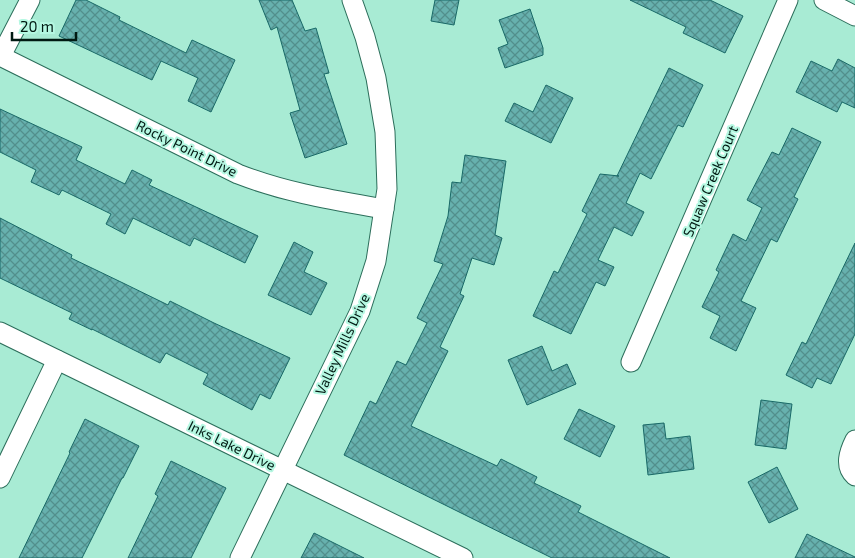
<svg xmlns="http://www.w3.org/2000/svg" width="855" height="558" viewBox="0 0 855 558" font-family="'Exo 2',sans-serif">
	<defs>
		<pattern id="building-cross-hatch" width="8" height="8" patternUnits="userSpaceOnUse" patternTransform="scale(1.25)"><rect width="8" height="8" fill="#67b1ae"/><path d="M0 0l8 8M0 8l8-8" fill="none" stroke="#528f8c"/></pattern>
	</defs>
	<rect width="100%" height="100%" fill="#a8ebd4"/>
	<g fill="url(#building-cross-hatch)" stroke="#196967">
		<path d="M76 0H86L120 17 119 20 186 53 192 40 235 60 211 112 188 101 198 78 161 61 152 80 59 36Z"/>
		<path d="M259 0H292L305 31 316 28 329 73 324 74 347 144 305 158 290 113 300 110 277 27 271 30Z"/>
		<path d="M435 0H459L454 25 431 21Z"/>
		<path d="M630 0H710L743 16 725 53 683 33 686 27Z"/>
		<path d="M530 9 543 48V55L505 68 498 48 508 44 499 20Z"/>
		<path d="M838 59 855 68V108L842 102 837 112 796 92 811 61 832 71Z"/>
		<path d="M669 68 703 85 683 127 678 125 651 179 640 173 626 203 644 212 632 236 614 227 598 260 614 267 605 286 596 282 571 334 533 316 554 271 558 273 587 214 582 211 600 174 619 176H617Z"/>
		<path d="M546 85 573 98 551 143 505 121 514 103 533 112Z"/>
		<path d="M0 109 82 147 76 160 125 184 132 170 152 180 149 185 258 236 245 263 194 238 190 246 133 218 125 234 106 224 111 214 62 190 59 195 31 182 36 170 0 152Z"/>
		<path d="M792 128 821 142 794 197 798 199 777 242 771 239 741 301 756 308 736 351 710 338 720 316 702 307 719 272 716 270 733 234 746 241 762 208 747 200 772 152 779 155Z"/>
		<path d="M465 155 506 161 495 235 502 238 494 265 472 258 460 294 464 296 440 347 448 351 411 426 497 466 501 459 537 477 534 483 581 506 578 512 670 558H552L344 455 370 401 376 404 397 361 406 365 427 323 417 318 443 264 434 261 448 216 452 182 461 183Z"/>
		<path d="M0 218 72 255 71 258 123 283 168 305 170 301 214 323 290 358 270 399 260 394 252 410 203 384 208 374 166 353 160 363 92 329V330L69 319 72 313 0 278Z"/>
		<path d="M294 242 313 252 304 272 327 283 311 315 268 295Z"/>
		<path d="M855 243V334L831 384 817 378 812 388 786 375 802 342 806 344Z"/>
		<path d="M542 346 552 371 567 364 576 384 527 405 508 360Z"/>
		<path d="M761 400 792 404 786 449 755 445Z"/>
		<path d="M579 409 615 426 600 457 564 439Z"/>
		<path d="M85 419 139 446 123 478H122L82 558H19L70 453 69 452Z"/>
		<path d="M664 423 666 439 690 436 694 469 648 475 643 425Z"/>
		<path d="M171 461 226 488 191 558H128L158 496 155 494Z"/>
		<path d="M777 467 798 509 769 523 748 482Z"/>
		<path d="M314 533 364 558H301Z"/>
		<path d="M807 534 855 557V558H795Z"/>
	</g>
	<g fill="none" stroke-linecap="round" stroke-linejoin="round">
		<defs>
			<g id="street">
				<path d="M824 0 855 16"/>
				<path d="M0 56 238 174C287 193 333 200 384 209"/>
				<path d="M1 56 30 0"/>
				<path d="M0 332 463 558"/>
				<path d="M631 362 788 0"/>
				<path d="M855 440C849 452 844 466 855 476"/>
				<path d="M0 478 57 360"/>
				<path d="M240 558 360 311 376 261 387 189 385 132 376 78 365 37 352 0"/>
			</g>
		</defs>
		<use href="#street" stroke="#2c6e5b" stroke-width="21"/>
		<use href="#street" stroke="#fff" stroke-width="19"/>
	</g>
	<g text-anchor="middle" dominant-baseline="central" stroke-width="4" stroke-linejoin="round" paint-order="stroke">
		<g font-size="14" fill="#001912" stroke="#b5f8e2">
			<text transform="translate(187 148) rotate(26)">Rocky Point Drive</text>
			<text transform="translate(710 181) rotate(-67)">Squaw Creek Court</text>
			<text transform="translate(342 344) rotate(-65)">Valley Mills Drive</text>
			<text transform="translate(232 445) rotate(26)">Inks Lake Drive</text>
		</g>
	</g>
	<path d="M12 32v8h64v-8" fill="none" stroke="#001912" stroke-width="2.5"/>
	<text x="20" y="32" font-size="15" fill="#001912" stroke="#b5f8e2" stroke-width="4" paint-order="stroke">20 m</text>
</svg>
